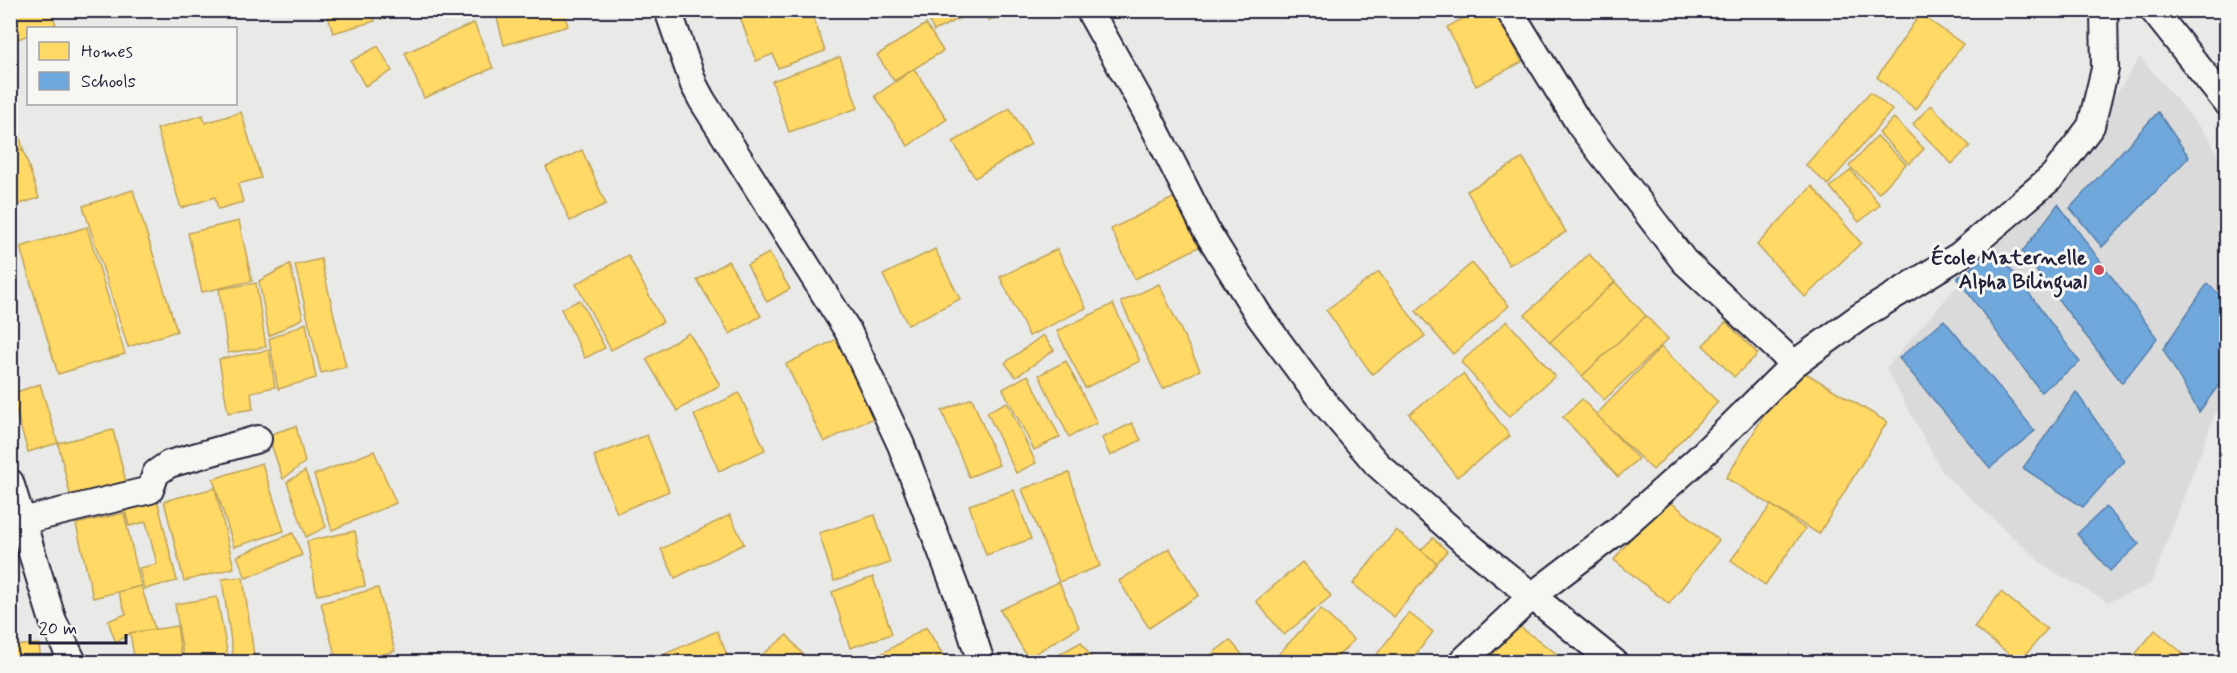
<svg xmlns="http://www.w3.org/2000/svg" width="2237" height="673" viewBox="0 0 2237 673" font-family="Mynerve,sans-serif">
	<rect width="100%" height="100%" fill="#e9e9e7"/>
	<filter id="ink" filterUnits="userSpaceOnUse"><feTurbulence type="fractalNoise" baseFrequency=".0167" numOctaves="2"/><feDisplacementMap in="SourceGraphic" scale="12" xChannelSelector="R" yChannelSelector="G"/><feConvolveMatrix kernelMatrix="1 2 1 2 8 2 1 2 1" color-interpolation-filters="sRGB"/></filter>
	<g filter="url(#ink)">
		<path fill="#dadada" d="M2140 57 2210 139 2226 173V393L2220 401 2151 584 2108 602 2047 568 1943 473 1886 368 2097 124Z"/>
		<g fill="#ffd966" stroke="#bda259" stroke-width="1.5">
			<path d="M10 10H50L56 24 45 28H28V35L13 41 10 34Z"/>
			<path d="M326 10H372L375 21 333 33Z"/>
			<path d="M378 10H406L381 19Z"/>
			<path d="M495 10H563L568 26 504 45Z"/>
			<path d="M748 10H811L825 51 778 68 773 54 756 61 739 14Z"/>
			<path d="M924 10H976L934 31Z"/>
			<path d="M987 10H1021L989 20Z"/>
			<path d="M1479 10H1496L1522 62 1476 86 1447 27Z"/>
			<path d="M1920 14 1963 44 1916 110 1877 77Z"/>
			<path d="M474 23 493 68 424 98 405 53Z"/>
			<path d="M926 24 943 51 894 81 877 55Z"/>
			<path d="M378 46 392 71 365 86 351 61Z"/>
			<path d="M840 57 858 108 789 132 772 81Z"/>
			<path d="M914 69 947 119 908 146 875 96Z"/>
			<path d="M1870 92 1892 110 1828 185 1806 165Z"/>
			<path d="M10 97 23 149 10 152Z"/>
			<path d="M1931 105 1970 146 1952 164 1913 124Z"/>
			<path d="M1010 108 1031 144 975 178 953 142Z"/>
			<path d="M241 112 261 178 238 184 243 202 218 209 215 197 181 208 157 129 203 115 205 123Z"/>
			<path d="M1894 118 1924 149 1909 164 1879 133Z"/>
			<path d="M1877 136 1906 164 1879 193 1849 166Z"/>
			<path d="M23 149 39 198 10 207V153Z"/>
			<path d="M582 150 606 204 570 221 546 167Z"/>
			<path d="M1523 158 1566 232 1509 265 1467 191Z"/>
			<path d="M1851 170 1880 205 1859 222 1830 187Z"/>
			<path d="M1812 186 1861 243 1805 297 1757 245Z"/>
			<path d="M133 190 177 331 128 347 83 206Z"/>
			<path d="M1181 194 1205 244 1135 279 1111 229Z"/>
			<path d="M239 221 252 281 202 292 188 233Z"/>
			<path d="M87 227 125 354 58 374 20 247Z"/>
			<path d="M935 249 960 299 908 325 883 275Z"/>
			<path d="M1057 249 1086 308 1029 336 1000 277Z"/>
			<path d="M769 253 790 289 767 302 747 265Z"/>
			<path d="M1589 254 1615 282 1550 342 1525 315Z"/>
			<path d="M628 255 663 322 611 350 576 284Z"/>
			<path d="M321 259 346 367 321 373 295 265Z"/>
			<path d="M728 261 761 316 730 334 697 280Z"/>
			<path d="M1472 263 1509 306 1453 354 1416 311Z"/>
			<path d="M290 264 303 318 269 336 259 281Z"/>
			<path d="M1379 272 1425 336 1372 374 1326 310Z"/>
			<path d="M1615 282 1646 316 1582 376 1550 342Z"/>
			<path d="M256 283 266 347 228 353 219 289Z"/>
			<path d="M1159 284 1200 370 1163 389 1121 302Z"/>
			<path d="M580 300 605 348 585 358 561 309Z"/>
			<path d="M1113 304 1140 361 1085 388 1057 331Z"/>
			<path d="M1646 316 1668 339 1604 400 1582 376Z"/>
			<path d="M1507 321 1555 376 1509 417 1461 362Z"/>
			<path d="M1726 322 1758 354 1734 377 1703 345Z"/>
			<path d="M306 323 316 378 278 389 269 339Z"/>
			<path d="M689 333 720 385 677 411 646 359Z"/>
			<path d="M1043 335 1054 350 1016 377 1005 363Z"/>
			<path d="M841 337 878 416 824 442 786 364Z"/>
			<path d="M1661 347 1718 402 1653 470 1596 415Z"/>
			<path d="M269 350 275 387 251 392 253 409 228 413 219 359Z"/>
			<path d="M1066 361 1097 423 1069 437 1039 375Z"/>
			<path d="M1794 366 1887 422 1819 534 1726 478Z"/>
			<path d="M1463 374 1510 436 1457 477 1409 414Z"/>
			<path d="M1028 375 1060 437 1034 450 1003 389Z"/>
			<path d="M40 384 58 443 28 452 11 394Z"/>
			<path d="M739 393 765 450 719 471 694 415Z"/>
			<path d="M972 398 999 465 969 477 942 411Z"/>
			<path d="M1582 399 1638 459 1618 477 1563 417Z"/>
			<path d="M1007 402 1036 463 1016 473 987 412Z"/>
			<path d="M1132 423 1141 440 1110 456 1102 438Z"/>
			<path d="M296 426 305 462 283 479 268 435Z"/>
			<path d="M113 430 127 486 72 503 58 443Z"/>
			<path d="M647 435 669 491 617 513 594 456Z"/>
			<path d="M374 451 396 503 332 530 314 475Z"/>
			<path d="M262 463 284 531 234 547 213 479Z"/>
			<path d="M305 471 326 527 306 537 287 482Z"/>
			<path d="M1069 473 1100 566 1059 582 1022 489Z"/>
			<path d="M215 488 234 568 184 581 164 501Z"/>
			<path d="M1014 490 1031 539 986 555 969 505Z"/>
			<path d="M156 495 177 581 144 589 139 568 157 564 146 522 129 526 123 503Z"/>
			<path d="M1663 496 1719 540 1669 604 1614 560Z"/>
			<path d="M1771 505 1805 529 1765 585 1731 560Z"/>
			<path d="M124 513 141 586 93 598 76 524Z"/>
			<path d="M730 515 744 544 675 578 661 549Z"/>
			<path d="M875 515 890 563 834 581 819 533Z"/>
			<path d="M1396 530 1437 563 1394 617 1353 584Z"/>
			<path d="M355 531 365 586 317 595 307 541Z"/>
			<path d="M293 533 302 555 246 578 237 556Z"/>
			<path d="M1433 538 1447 551 1437 563 1421 550Z"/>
			<path d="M1169 548 1199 595 1149 628 1119 581Z"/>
			<path d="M1302 562 1331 596 1284 635 1256 601Z"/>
			<path d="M243 577 255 662H234L222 579Z"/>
			<path d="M873 577 892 634 850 648 832 592Z"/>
			<path d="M1059 582 1079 627 1028 658 1000 610Z"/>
			<path d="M141 586 155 629 130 633 116 643 108 621 126 614 118 592Z"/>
			<path d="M378 588 395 651 353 662H337L321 603Z"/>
			<path d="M2001 592 2047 629 2020 662 1974 627Z"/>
			<path d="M217 597 229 662H184L175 604Z"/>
			<path d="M1321 609 1354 640 1332 662H1275L1273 660Z"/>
			<path d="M1409 613 1433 632 1410 662H1388L1377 654Z"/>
			<path d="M1516 624 1564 659 1561 662 1488 661Z"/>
			<path d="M177 626 182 662H135L130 633Z"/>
			<path d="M926 627 946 660 942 662H868Z"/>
			<path d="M2155 630 2185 655 2179 662H2129Z"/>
			<path d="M717 631 730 662H669L665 654Z"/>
			<path d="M787 635 809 662H753Z"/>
			<path d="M1230 640 1248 662H1206L1204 660Z"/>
			<path d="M1081 642 1094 662H1046Z"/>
			<path d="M39 644 41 662H10V646Z"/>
		</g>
		<g fill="#6fa8dc" stroke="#5880ac" stroke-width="1.5">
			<path d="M2158 112 2189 157 2102 247 2070 208Z"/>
			<path d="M2058 204 2157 338 2122 383 2022 252Z"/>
			<path d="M1996 249 2080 362 2041 392 1957 278Z"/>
			<path d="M2207 284 2226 299V375L2199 412 2163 349Z"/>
			<path d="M1944 320 2035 431 1990 468 1899 358Z"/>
			<path d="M2076 392 2124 461 2083 507 2023 468Z"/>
			<path d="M2106 507 2139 544 2110 571 2077 534Z"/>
		</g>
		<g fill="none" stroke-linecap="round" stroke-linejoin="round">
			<defs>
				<g id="street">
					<path d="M668 10 694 85 702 100 848 331 901 445 966 616 981 662"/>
					<path d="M1089 10 1150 119 1206 230 1260 317 1317 394 1377 464 1465 542 1614 662"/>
					<path d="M1509 10 1580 125 1684 261 1794 364"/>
					<path d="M2153 10 2226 102"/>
					<path d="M10 482 53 621 73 662"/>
					<path d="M22 521 150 490 156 473 169 464 258 439"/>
					<path d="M1462 662 1532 596 1621 528 1697 460 1794 364 1861 316 1960 255 2053 176 2091 126 2105 69 2104 10"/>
				</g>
			</defs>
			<use href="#street" stroke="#22223b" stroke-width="30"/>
			<use href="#street" stroke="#f6f6f2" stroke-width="26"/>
		</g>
	</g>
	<circle fill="#d1495b" stroke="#f6f6f2" stroke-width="2" cx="2099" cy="270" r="6"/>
	<g text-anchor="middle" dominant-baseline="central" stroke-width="6" stroke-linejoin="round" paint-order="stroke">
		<g font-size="21" font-weight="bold" fill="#22223b" stroke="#f6f6f2" text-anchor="end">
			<text x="2087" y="258">École Maternelle<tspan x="2087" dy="24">Alpha Bilingual</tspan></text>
		</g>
	</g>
	<rect width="2237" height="673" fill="none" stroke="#f6f6f2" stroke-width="36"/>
	<rect x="18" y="18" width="2201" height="637" fill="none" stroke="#22223b" stroke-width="2" filter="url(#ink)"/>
	<rect x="27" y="27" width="210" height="78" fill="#f6f6f2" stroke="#a1a1a9" stroke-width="1.5"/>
	<rect x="39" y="42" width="30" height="18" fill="#ffd966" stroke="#a1a1a9" stroke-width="1.5"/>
	<text x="81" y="57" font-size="18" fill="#22223b">Homes</text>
	<rect x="39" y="72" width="30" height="18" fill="#6fa8dc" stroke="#a1a1a9" stroke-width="1.5"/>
	<text x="81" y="87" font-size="18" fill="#22223b">Schools</text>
	<path d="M30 634v9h96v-9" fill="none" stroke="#22223b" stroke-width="3"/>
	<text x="39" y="634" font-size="18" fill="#22223b" stroke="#f6f6f2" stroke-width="4.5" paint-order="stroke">20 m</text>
</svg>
